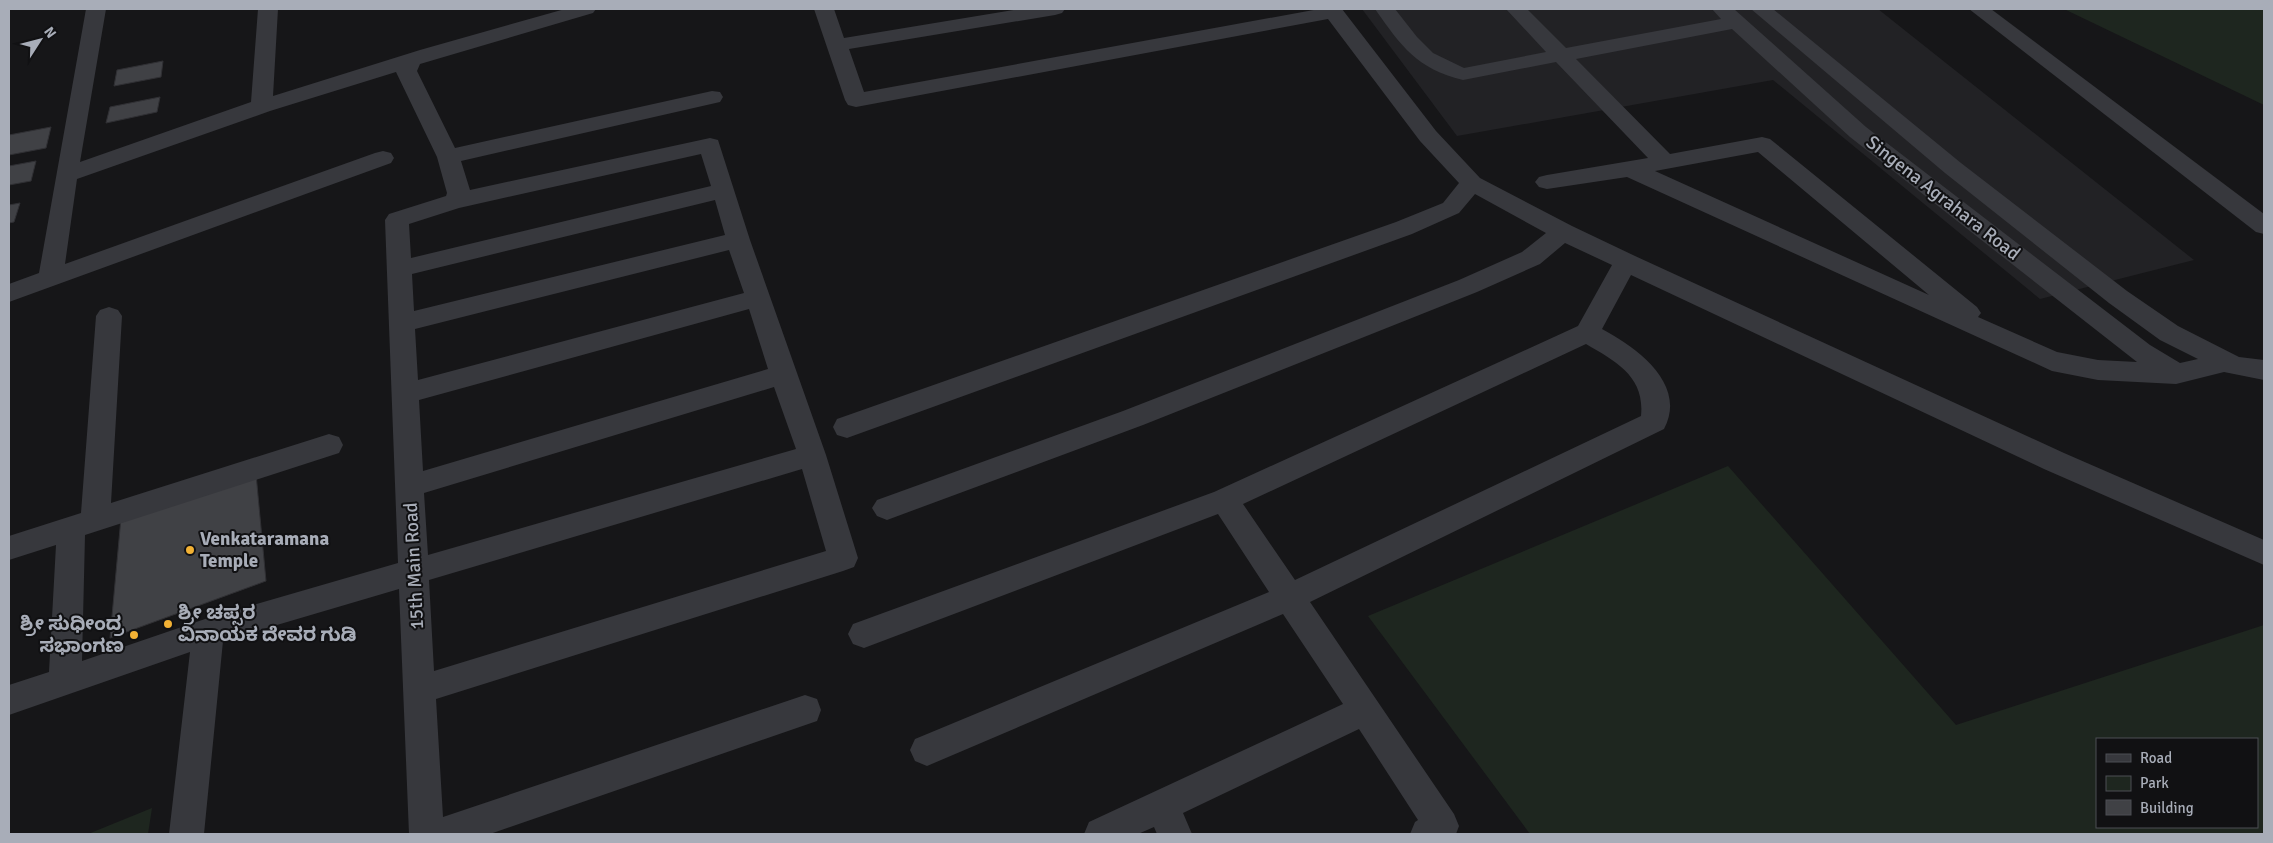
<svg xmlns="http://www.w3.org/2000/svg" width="2273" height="843" viewBox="0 0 2273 843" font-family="Signika,'Noto Sans Kannada',sans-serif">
	<rect width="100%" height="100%" fill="#161618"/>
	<path fill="#222225" d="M1362 9H1878L2194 260 2040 299 1773 80 1457 136Z"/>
	<g fill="#1e261f" fill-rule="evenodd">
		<path d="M2064 9H2264V105Z"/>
		<path d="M1728 466 1956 725 2264 625V834H1530L1368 616ZM2097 739H2257V827H2097Z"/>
		<path d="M152 808 148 834H88Z"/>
	</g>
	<g fill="#404145" stroke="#303034">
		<path d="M163 61 161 77 114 86 117 70Z"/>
		<path d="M160 97 157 112 106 123 110 107Z"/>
		<path d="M51 127 46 148 9 155V135Z"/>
		<path d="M36 161 31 181 9 185V166Z"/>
		<path d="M20 203 14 222 9 223V205Z"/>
		<path d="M256 474 266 581 110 638 121 518Z"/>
	</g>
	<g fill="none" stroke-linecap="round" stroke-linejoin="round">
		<g fill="#37383d" fill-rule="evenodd">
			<path d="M86 9H106L80 162 251 102 258 9H278L273 96 420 50 565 9H596L593 13 420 64 417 71 455 148 712 91 720 92 723 97 720 102 461 161 470 190 710 138 718 140 750 240 826 455 858 558 854 567 843 571 436 699 443 817 805 695 817 699 821 710 817 721 490 834H409L399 589 223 641 204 834H169L190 652 9 715V685L49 672 56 545 9 560V536L81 513 96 316 100 310 109 307 118 310 122 316 111 503 329 434 339 437 343 445 339 453 85 535 82 661 208 618 398 563 385 220 389 214 446 196 447 193 437 157 396 72 270 111 77 179 65 264 375 153 383 151 391 153 394 158 391 163 9 302V284L39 273ZM701 154 711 186 411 258 409 224 459 208ZM715 200 725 235 414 311 412 274ZM729 250 744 293 418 380 415 329ZM749 309 768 369 423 471 419 400ZM774 387 796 449 428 555 424 493ZM802 469 826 551 434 671 429 580Z"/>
			<path d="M814 9H834L844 38 1020 9H1065L1062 13 1055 15 849 49 864 92 1319 9H1342L1436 131 1480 178 1572 226 1635 256 2064 453 2264 540V565L2044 469 1631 275 1602 329C1636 347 1688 384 1664 429L1310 602 1454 814 1459 826 1456 834H1410L1415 822 1418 820 1359 729 1183 813 1192 834H1157L1154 827 1138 834H1084L1089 822 1343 704 1283 614 927 766 915 761 910 750 915 739 1269 592 1218 514 864 648 853 644 848 634 853 624 1214 492 1578 326 1612 265 1565 243 1540 264 1477 292 1143 425 887 520 877 516 872 508 877 500 1123 411 1459 280 1522 252 1546 233 1475 194 1459 213 1412 234 847 438 837 435 833 427 837 419 1396 222 1443 203 1459 183 1420 141 1328 19 856 107 848 105 845 100ZM1586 344C1617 362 1645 377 1641 416L1295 580 1243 504Z"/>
			<path d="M1375 9H1395L1417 37 1433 53 1464 68 1546 52 1506 9H1527L1566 48 1721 19 1712 9H1734L1866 127 2150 345 2180 363 2198 359 2160 340 2109 303 1945 173 1751 9H1773L1961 163 2127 291 2178 326 2239 357 2264 360V380L2224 372 2176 384 2098 380 2052 371 1627 177 1547 189 1539 187 1535 182 1539 177 1547 175 1648 158 1556 62 1463 80C1417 69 1401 46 1375 9ZM1732 29 1850 137 2137 362 2098 360 2057 352 1978 317 1981 313 1977 307 1770 139 1762 137 1670 154 1576 59ZM1758 152 1929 295 1655 171Z"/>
			<path d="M1969 9H1991L2264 214V234L2256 232Z"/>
		</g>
	</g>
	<g fill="#f2b134" stroke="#111113" stroke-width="2">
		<circle cx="190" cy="550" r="5"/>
		<circle cx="168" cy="624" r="5"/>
		<circle cx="134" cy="635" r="5"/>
	</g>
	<g text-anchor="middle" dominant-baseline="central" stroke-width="4" stroke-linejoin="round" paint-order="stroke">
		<g font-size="19" fill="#a8adb8" stroke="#111113">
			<text transform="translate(1943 198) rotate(38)">Singena Agrahara Road</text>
			<text transform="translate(414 566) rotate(-93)">15th Main Road</text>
		</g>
		<g font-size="19" font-weight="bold" fill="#a8adb8" stroke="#111113" text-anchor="start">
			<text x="200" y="539">Venkataramana<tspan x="200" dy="22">Temple</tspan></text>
			<text x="178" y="613">ಶ್ರೀ ಚಪ್ಪರ<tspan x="178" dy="22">ವಿನಾಯಕ ದೇವರ ಗುಡಿ</tspan></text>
			<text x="124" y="624" text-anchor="end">ಶ್ರೀ ಸುಧೀಂದ್ರ<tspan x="124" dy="22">ಸಭಾಂಗಣ</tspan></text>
		</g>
	</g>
	<rect width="2273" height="843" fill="none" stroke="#a8adb8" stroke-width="20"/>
	<rect x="2096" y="738" width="162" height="90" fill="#111113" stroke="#4d4f55"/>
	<rect x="2106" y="754" width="25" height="8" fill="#37383d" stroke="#4d4f55"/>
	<text x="2140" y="763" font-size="15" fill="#a8adb8">Road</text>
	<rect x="2106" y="776" width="25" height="15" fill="#1e261f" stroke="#4d4f55"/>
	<text x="2140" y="788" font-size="15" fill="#a8adb8">Park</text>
	<rect x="2106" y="800" width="25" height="15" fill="#404145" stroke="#4d4f55"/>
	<text x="2140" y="813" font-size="15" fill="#a8adb8">Building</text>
	<g transform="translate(40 40) rotate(54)" stroke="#111113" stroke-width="4" paint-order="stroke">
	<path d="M0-4L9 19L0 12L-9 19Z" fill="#a8adb8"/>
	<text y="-8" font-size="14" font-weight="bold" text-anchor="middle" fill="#a8adb8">N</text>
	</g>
</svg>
